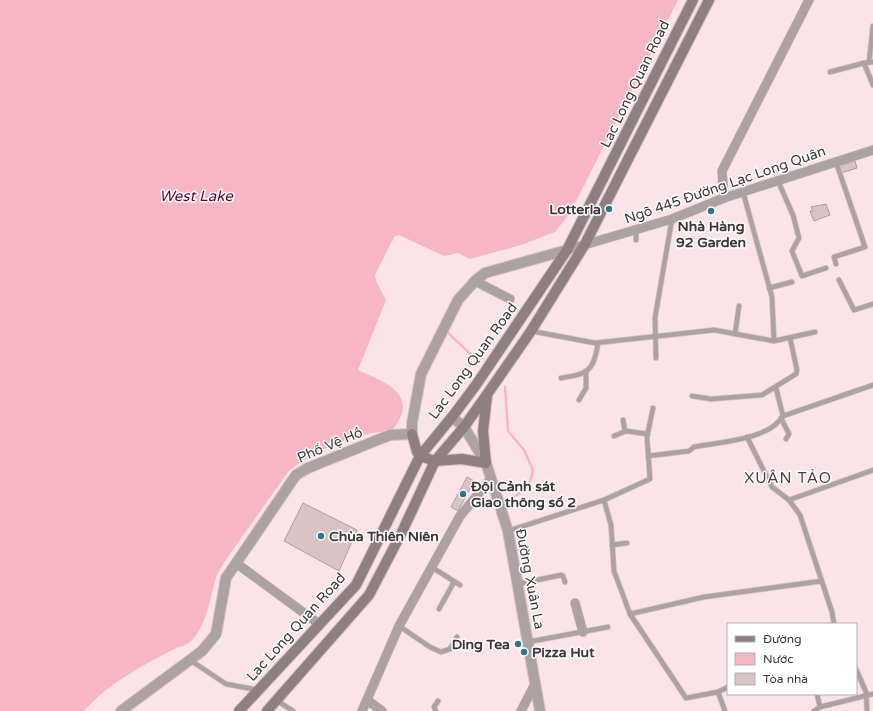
<svg xmlns="http://www.w3.org/2000/svg" width="873" height="711" viewBox="0 0 873 711" font-family="'Varela Round',sans-serif">
	<rect width="100%" height="100%" fill="#fbe4e8"/>
	<path fill="#f6b6c4" d="M0 0H678L570 213 555 232 521 245 470 259 458 253 444 256 399 235 394 237 375 275 376 281 386 300 358 370C377 379 413 390 400 418 397 424 394 430 388 431 381 433 373 432 367 434 340 440 309 454 288 472L225 561C222 566 218 572 216 577 210 597 204 645 178 647 142 666 111 681 84 711H0Z"/>
	<g fill="none" stroke-linecap="round" stroke-linejoin="round">
		<g stroke="#f6b6c4" stroke-width="2.5">
			<path d="M447 332 479 362"/>
			<path d="M505 387 508 431 524 450 533 470 529 487 512 498"/>
		</g>
	</g>
	<g fill="#d9c3c7" stroke="#b09b9f">
		<path d="M855 161 857 168 841 173 839 166Z"/>
		<path d="M826 204 830 215 814 221 810 211H813L811 207Z"/>
		<path d="M467 477 474 481 458 511 451 507Z"/>
		<path d="M303 503 357 530 339 571 284 541Z"/>
	</g>
	<g fill="none" stroke-linecap="round" stroke-linejoin="round">
		<defs>
			<g id="service">
				<path d="M869 62 873 26"/>
				<path d="M864 63 873 85"/>
				<path d="M830 72 864 63 873 62"/>
				<path d="M836 162 865 247 834 257 836 264"/>
				<path d="M778 181 793 215 799 238 792 251 802 276 826 268"/>
				<path d="M743 192 772 297 774 341"/>
				<path d="M636 230V240"/>
				<path d="M839 280 854 310 873 304"/>
				<path d="M769 288 792 282"/>
				<path d="M531 331 595 343 714 330 774 341 815 332"/>
				<path d="M735 334 739 306"/>
				<path d="M656 358 655 318 672 219"/>
				<path d="M561 378C587 374 594 372 598 343"/>
				<path d="M776 388 783 416"/>
				<path d="M692 396 711 399 762 395 796 374 797 370 790 338"/>
				<path d="M579 400 586 388V372"/>
				<path d="M781 418 789 434 786 439"/>
				<path d="M623 420 625 431"/>
				<path d="M614 436 626 431 648 434"/>
				<path d="M747 437 772 487 789 500 800 515 832 612 834 624"/>
				<path d="M648 456 689 451 694 447C719 442 769 440 783 416L873 385"/>
				<path d="M604 500 611 525 614 571 630 614 686 698 718 692 725 711"/>
				<path d="M789 500 873 470"/>
				<path d="M508 531 604 500 650 479 647 437 653 408"/>
				<path d="M612 545 627 543"/>
				<path d="M433 568 460 585"/>
				<path d="M518 584 561 575 563 576 565 582"/>
				<path d="M439 609 454 582"/>
				<path d="M630 614 704 597 822 581"/>
				<path d="M399 626 430 647 441 652 450 649 457 637"/>
				<path d="M528 642 608 627"/>
				<path d="M190 660 226 684 258 690"/>
				<path d="M856 669 866 692 867 711"/>
				<path d="M718 692 728 687"/>
				<path d="M276 700 293 711"/>
				<path d="M820 707 873 694"/>
				<path d="M436 711 434 707 438 701"/>
				<path d="M814 711 820 707 817 694"/>
			</g>
			<g id="minor">
				<path d="M724 198 722 171 809 0"/>
				<path d="M567 250 672 219 724 198 873 150"/>
				<path d="M475 281 510 299"/>
				<path d="M236 563 319 624"/>
				<path d="M575 603 583 632"/>
				<path d="M367 700 382 711"/>
				<path d="M362 711 399 626 460 516 490 480"/>
				<path d="M521 711 535 684"/>
			</g>
			<g id="tertiary">
				<path d="M452 417 464 427 486 463 508 531 540 711"/>
				<path d="M121 711 202 651 216 634 226 578 296 475 308 468 390 435 412 434V423L421 374 458 300 475 281 485 273 567 250"/>
			</g>
			<g id="secondary">
				<path d="M412 434 417 452 420 456 435 461 462 459 486 463 483 431 487 396"/>
				<path d="M239 711 356 585 420 456 452 417 476 385 567 250 693 0"/>
				<path d="M267 711 369 595 402 532 435 461 464 427 488 393 531 331 585 244 709 0"/>
			</g>
		</defs>
		<use href="#service" stroke="#d5c1c4" stroke-width="6"/>
		<use href="#minor" stroke="#d5c1c4" stroke-width="10"/>
		<use href="#tertiary" stroke="#d5c1c4" stroke-width="12"/>
		<use href="#secondary" stroke="#d5c1c4" stroke-width="12"/>
		<use href="#service" stroke="#aca2a4" stroke-width="4.5"/>
		<use href="#minor" stroke="#aca2a4" stroke-width="9"/>
		<use href="#tertiary" stroke="#aca2a4" stroke-width="10"/>
		<use href="#secondary" stroke="#8d7f82" stroke-width="10"/>
	</g>
	<g fill="#317685" stroke="#fff" stroke-width="1.5">
		<circle cx="609" cy="209" r="4"/>
		<circle cx="711" cy="211" r="4"/>
		<circle cx="463" cy="494" r="4"/>
		<circle cx="321" cy="536" r="4"/>
		<circle cx="518" cy="644" r="4"/>
		<circle cx="524" cy="652" r="4"/>
	</g>
	<g text-anchor="middle" dominant-baseline="central" stroke-width="3" stroke-linejoin="round" paint-order="stroke">
		<g font-size="14" fill="#3c3435" stroke="#fff">
			<text transform="translate(635 84) rotate(-64)">Lac Long Quan Road</text>
			<text transform="translate(725 185) rotate(-19)">Ngõ 445 Đường Lạc Long Quân</text>
			<text transform="translate(473 361) rotate(-54)">Lac Long Quan Road</text>
			<text transform="translate(330 445) rotate(-23)">Phố Vệ Hồ</text>
			<text transform="translate(530 579) rotate(79)">Đường Xuân La</text>
			<text transform="translate(296 627) rotate(-48)">Lac Long Quan Road</text>
		</g>
		<g font-size="14" font-weight="bold" fill="#3c3435" stroke="#fff" text-anchor="start">
			<text x="601" y="209" text-anchor="end">Lotteria</text>
			<text x="711" y="226" text-anchor="middle">Nhà Hàng<tspan x="711" dy="16">92 Garden</tspan></text>
			<text x="471" y="486">Đội Cảnh sát<tspan x="471" dy="16">Giao thông số 2</tspan></text>
			<text x="329" y="536">Chùa Thiên Niên</text>
			<text x="510" y="644" text-anchor="end">Ding Tea</text>
			<text x="532" y="652">Pizza Hut</text>
		</g>
		<g font-size="15" font-style="italic" fill="#60022a" stroke="#fff">
			<text x="196" y="196">West Lake</text>
		</g>
		<g font-size="15" letter-spacing="1" fill="#4c3b3e" stroke="#fff">
			<text x="788" y="478">XUÂN TẢO</text>
		</g>
	</g>
	<rect x="727" y="623" width="130" height="72" fill="#ffffff" stroke="#b1aeae"/>
	<rect x="735" y="636" width="20" height="6" fill="#8d7f82" stroke="#b1aeae"/>
	<text x="763" y="643" font-size="12" fill="#3c3435">Đường</text>
	<rect x="735" y="653" width="20" height="12" fill="#f6b6c4" stroke="#b1aeae"/>
	<text x="763" y="663" font-size="12" fill="#3c3435">Nước</text>
	<rect x="735" y="673" width="20" height="12" fill="#d9c3c7" stroke="#b1aeae"/>
	<text x="763" y="683" font-size="12" fill="#3c3435">Tòa nhà</text>
</svg>
